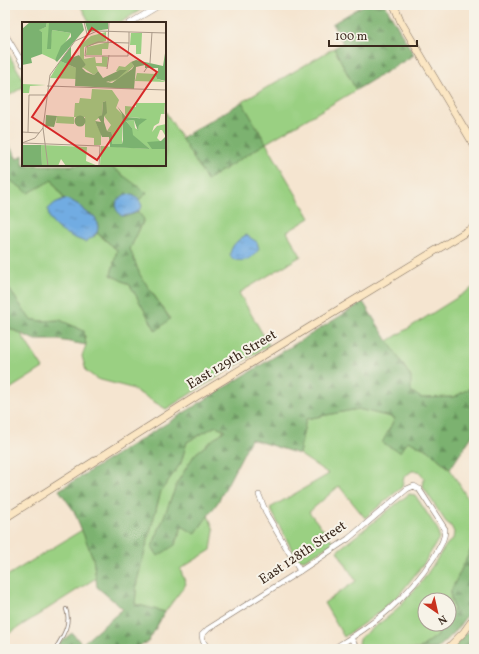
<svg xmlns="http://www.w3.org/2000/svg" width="479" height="654" viewBox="0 0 479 654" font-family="Vollkorn,serif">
	<defs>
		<pattern id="forest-firs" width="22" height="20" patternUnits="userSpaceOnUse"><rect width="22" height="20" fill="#7bb270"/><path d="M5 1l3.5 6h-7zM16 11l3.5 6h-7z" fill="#66915b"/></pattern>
		<pattern id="water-ripples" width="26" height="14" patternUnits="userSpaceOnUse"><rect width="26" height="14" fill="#71ace2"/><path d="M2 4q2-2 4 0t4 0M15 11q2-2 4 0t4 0" fill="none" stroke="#5e8cb7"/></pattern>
	</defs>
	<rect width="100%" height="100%" fill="#f7f3e8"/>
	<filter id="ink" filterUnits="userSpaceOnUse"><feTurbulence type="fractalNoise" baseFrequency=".025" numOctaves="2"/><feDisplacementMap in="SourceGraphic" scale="8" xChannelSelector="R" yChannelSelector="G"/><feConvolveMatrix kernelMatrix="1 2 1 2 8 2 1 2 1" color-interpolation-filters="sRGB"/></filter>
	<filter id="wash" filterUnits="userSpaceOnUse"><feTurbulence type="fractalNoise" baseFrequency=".012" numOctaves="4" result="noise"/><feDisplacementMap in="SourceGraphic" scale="16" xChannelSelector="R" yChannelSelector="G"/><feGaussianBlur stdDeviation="0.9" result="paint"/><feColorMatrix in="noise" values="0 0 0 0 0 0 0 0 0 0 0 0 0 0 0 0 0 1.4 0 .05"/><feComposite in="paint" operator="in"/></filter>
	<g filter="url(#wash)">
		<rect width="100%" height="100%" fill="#f5e5d0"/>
		<g fill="#9ad082" stroke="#6a7d50">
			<path d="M80 5H148L120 23H90Z"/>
			<path d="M5 48 23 79V87L5 98Z"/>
			<path d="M334 48 356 90 266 143 310 218 287 232 301 256 239 293 269 345 166 409 131 388 97 379 86 371 82 356 86 345 84 331 60 320 41 321 30 319 5 283V174L8 179 52 180 64 199 55 203 94 237 97 233 117 250 111 275 130 285 156 331 170 318 140 275 130 249 144 220 138 212 142 206 139 200 146 193 109 165H165V111L207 180 266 143 242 102Z"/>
			<path d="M474 287V386L454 397 421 398 410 391 388 341Z"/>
			<path d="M5 320 11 329 21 334 43 368 5 392Z"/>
			<path d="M358 409 395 418 407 441 428 450 450 469 474 509V543L450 593 454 611 449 618V600H425V624H445L437 636 419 649H363L359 643 361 637 392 614 421 583 447 544 453 539 454 532 451 526 446 522 423 487 424 479 419 471H412L404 477 402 487 365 518 339 486 309 512 334 543 304 560 297 559 270 508 329 474 299 454 306 419Z"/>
			<path d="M216 426 225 430 195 454 178 481 152 547 175 545 182 526 195 534 208 515 214 530 211 550 180 569 186 584 165 612 135 604 137 581 161 491 181 463 187 442Z"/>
			<path d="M409 494 415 495 438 530 439 538 425 562 399 595 374 616 344 637 324 603 356 581 337 551Z"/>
			<path d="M82 530 93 558 96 578 5 636V577Z"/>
		</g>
		<g fill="url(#forest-firs)" stroke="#5b6e47">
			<path d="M364 5H385L414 55 356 90 334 48 343 43 332 24Z"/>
			<path d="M242 102 266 143 207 180 181 138Z"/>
			<path d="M5 138 17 159 23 155V165H109L147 193 139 200 133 195 130 215 138 212 144 219 130 249 140 275 170 319 156 331 130 285 111 275 117 250 97 233 98 225 95 217 85 212 79 205 70 200 64 199 52 180 29 193 8 179 5 174Z"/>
			<path d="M5 283 30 319 41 321 60 320 84 331 86 345 59 340H35L11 329 5 320Z"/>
			<path d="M363 302 411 377V391L421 398 454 397 474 386V433L450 469 428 450 407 441 400 452 382 443 395 418 358 409 306 419 299 454 251 439 218 502 195 534 182 526 175 545 158 556 152 547 178 481 195 454 225 430 216 426 187 442 181 463 161 491 137 581 135 604 165 612 148 642 132 649H52L72 633 82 644 123 609 97 587 93 558 74 511 59 490Z"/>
			<path d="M474 543V606L453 634 437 649H419L437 636 445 624H449V618L454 610 450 593Z"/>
			<path d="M474 625V649H451Z"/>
		</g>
		<g fill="url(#water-ripples)" stroke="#566b80">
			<path d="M126 194C135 195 139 198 142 206 137 214 130 215 121 216L116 209 117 200Z"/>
			<path d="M64 199 70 200 79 205 85 212 95 217C101 231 98 234 85 242 70 236 48 229 48 209L55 203Z"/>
			<path d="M246 235 257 242 259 249C252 259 245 263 232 259L230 254C232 244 238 240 246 235Z"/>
		</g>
	</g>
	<g filter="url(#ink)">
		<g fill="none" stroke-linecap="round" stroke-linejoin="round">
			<defs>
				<path id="lane" d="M57 649V646C64 634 71 623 66 609"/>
				<g id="street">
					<path d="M130 23 160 5"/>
					<path d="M5 34 23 64"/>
					<path d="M259 495 267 515 300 571"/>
					<path d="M351 638 357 649"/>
					<path d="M208 649 203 641 202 635 208 629 300 571 348 539 407 489 414 486 419 489 445 529C445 540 439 548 434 557 407 599 375 624 333 649"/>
				</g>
				<g id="secondary">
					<path d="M394 5 401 22 474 145"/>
					<path d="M5 518 197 396 474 227"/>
					<path d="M447 649 464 632 474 618"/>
				</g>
			</defs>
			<use href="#lane" stroke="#7c6b5c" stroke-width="4"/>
			<use href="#street" stroke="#7c6b5c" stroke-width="6"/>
			<use href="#secondary" stroke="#7c6b5c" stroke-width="8"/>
			<use href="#lane" stroke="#fff" stroke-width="2.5"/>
			<use href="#street" stroke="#fff" stroke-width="5"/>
			<use href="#secondary" stroke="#fbe6c3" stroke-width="7"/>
		</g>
	</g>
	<g text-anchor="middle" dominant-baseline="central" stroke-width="4" stroke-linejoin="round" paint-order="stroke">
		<g font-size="14" fill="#3b2a1e" stroke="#f7f3e8">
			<text transform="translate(232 360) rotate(-31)">East 129th Street</text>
			<text transform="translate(303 553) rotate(-34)">East 128th Street</text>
		</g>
	</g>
	<g transform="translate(22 22)">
		<rect width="144" height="144" fill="#f5e5d0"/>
		<path d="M25 0H27L28 27 30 8 49 11 33 38 20 32V10L16 8 24 5ZM84 10V19L62 25V37L73 35 74 41H80V34L86 35 85 45 74 44 76 49 72 53 60 45 64 43 58 38V23L69 14ZM109 11H120L119 32H114V23H108ZM87 20 86 27H80V33H64L65 25ZM38 39 54 46V57L28 56ZM109 40 112 44 98 57 85 61 99 50 94 49 97 44 103 45ZM115 51 133 52 135 57 144 60 113 59ZM0 62 24 63 8 64 7 71H0ZM70 67 90 68 97 78 94 86 100 92V122H90L89 110 85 109 89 103 82 94 84 79 81 80 80 93 73 99 79 111V123H72V116L63 115V95H52V102L34 101 35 94 52 95 53 81H57L58 76 69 77ZM114 81H143L142 92H139L137 101 132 104 130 110 135 104 144 102V115L140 108H138L135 116 139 120 130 124 131 127H144V144H78L79 124 128 127 110 113V106L104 99 112 98 113 106 116 108 118 96 104 95 103 91V84L114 85ZM19 123 65 125 64 139 76 144H44L39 137 36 144H20Z" fill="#9ad082"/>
		<path d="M8 0H25L24 5 17 8 20 10V32L9 36 10 41 0 43V7ZM27 0H60L62 8 35 40 33 38 39 24 49 15V11L30 8 29 27H25ZM63 0H86V7L66 10ZM49 24V36L57 33 64 43 60 46 64 50 72 53 76 49 81 56 98 48H105L95 57 84 60 90 61 110 47 112 44 109 40 114 38 141 44 144 25V59L135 57 133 52 136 51V46H123V43L114 45 112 67 53 64 54 46 38 39ZM84 79 85 91 82 94V100L85 109 89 110 90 113V122H100L101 118 100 92 95 84 104 95 125 97 117 103 116 109 112 98 104 99 110 106 111 113 128 127 88 125 87 115H80L73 99 79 100 76 95 80 93 81 80ZM24 93 35 94 32 105 23 104V109ZM52.5 99a5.5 5.5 0 1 1 11 0a5.5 5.5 0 1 1-11 0ZM144 114V127H130L125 120 139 119ZM0 123H19L20 144H0Z" fill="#7bb270"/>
		<path fill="none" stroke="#ab9a89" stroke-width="1" d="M62 0 65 12M86 20 87 0M107 21 76 20 64 25 63 34H106V33L107 21V10M85 47 87 33M122 50 128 41 130 10M25 64 144 68M143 92 144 71M21 106 26 144M0 110 17 111M6 110 7 73H24M0 121 13 116 21 106 28 53 53 19 75 9 144 11M1 121 78 124 77 144"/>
		<path fill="#d62828" fill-opacity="0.15" stroke="#d62828" stroke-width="2" d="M70 6 135 50 75 138 10 95Z"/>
		<rect width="144" height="144" fill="none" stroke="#3b2a1e" stroke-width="2"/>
	</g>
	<rect width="479" height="654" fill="none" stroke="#f7f3e8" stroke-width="20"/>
	<g transform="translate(437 612) rotate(146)"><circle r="19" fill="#f7f3e8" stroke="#aca397"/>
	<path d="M0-3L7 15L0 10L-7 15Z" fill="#c8321e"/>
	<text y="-6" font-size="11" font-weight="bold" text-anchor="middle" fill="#3b2a1e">N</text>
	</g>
	<path d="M329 40v6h88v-6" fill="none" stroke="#3b2a1e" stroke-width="2"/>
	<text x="335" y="40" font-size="12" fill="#3b2a1e" stroke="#f7f3e8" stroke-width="3" paint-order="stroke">100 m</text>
</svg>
